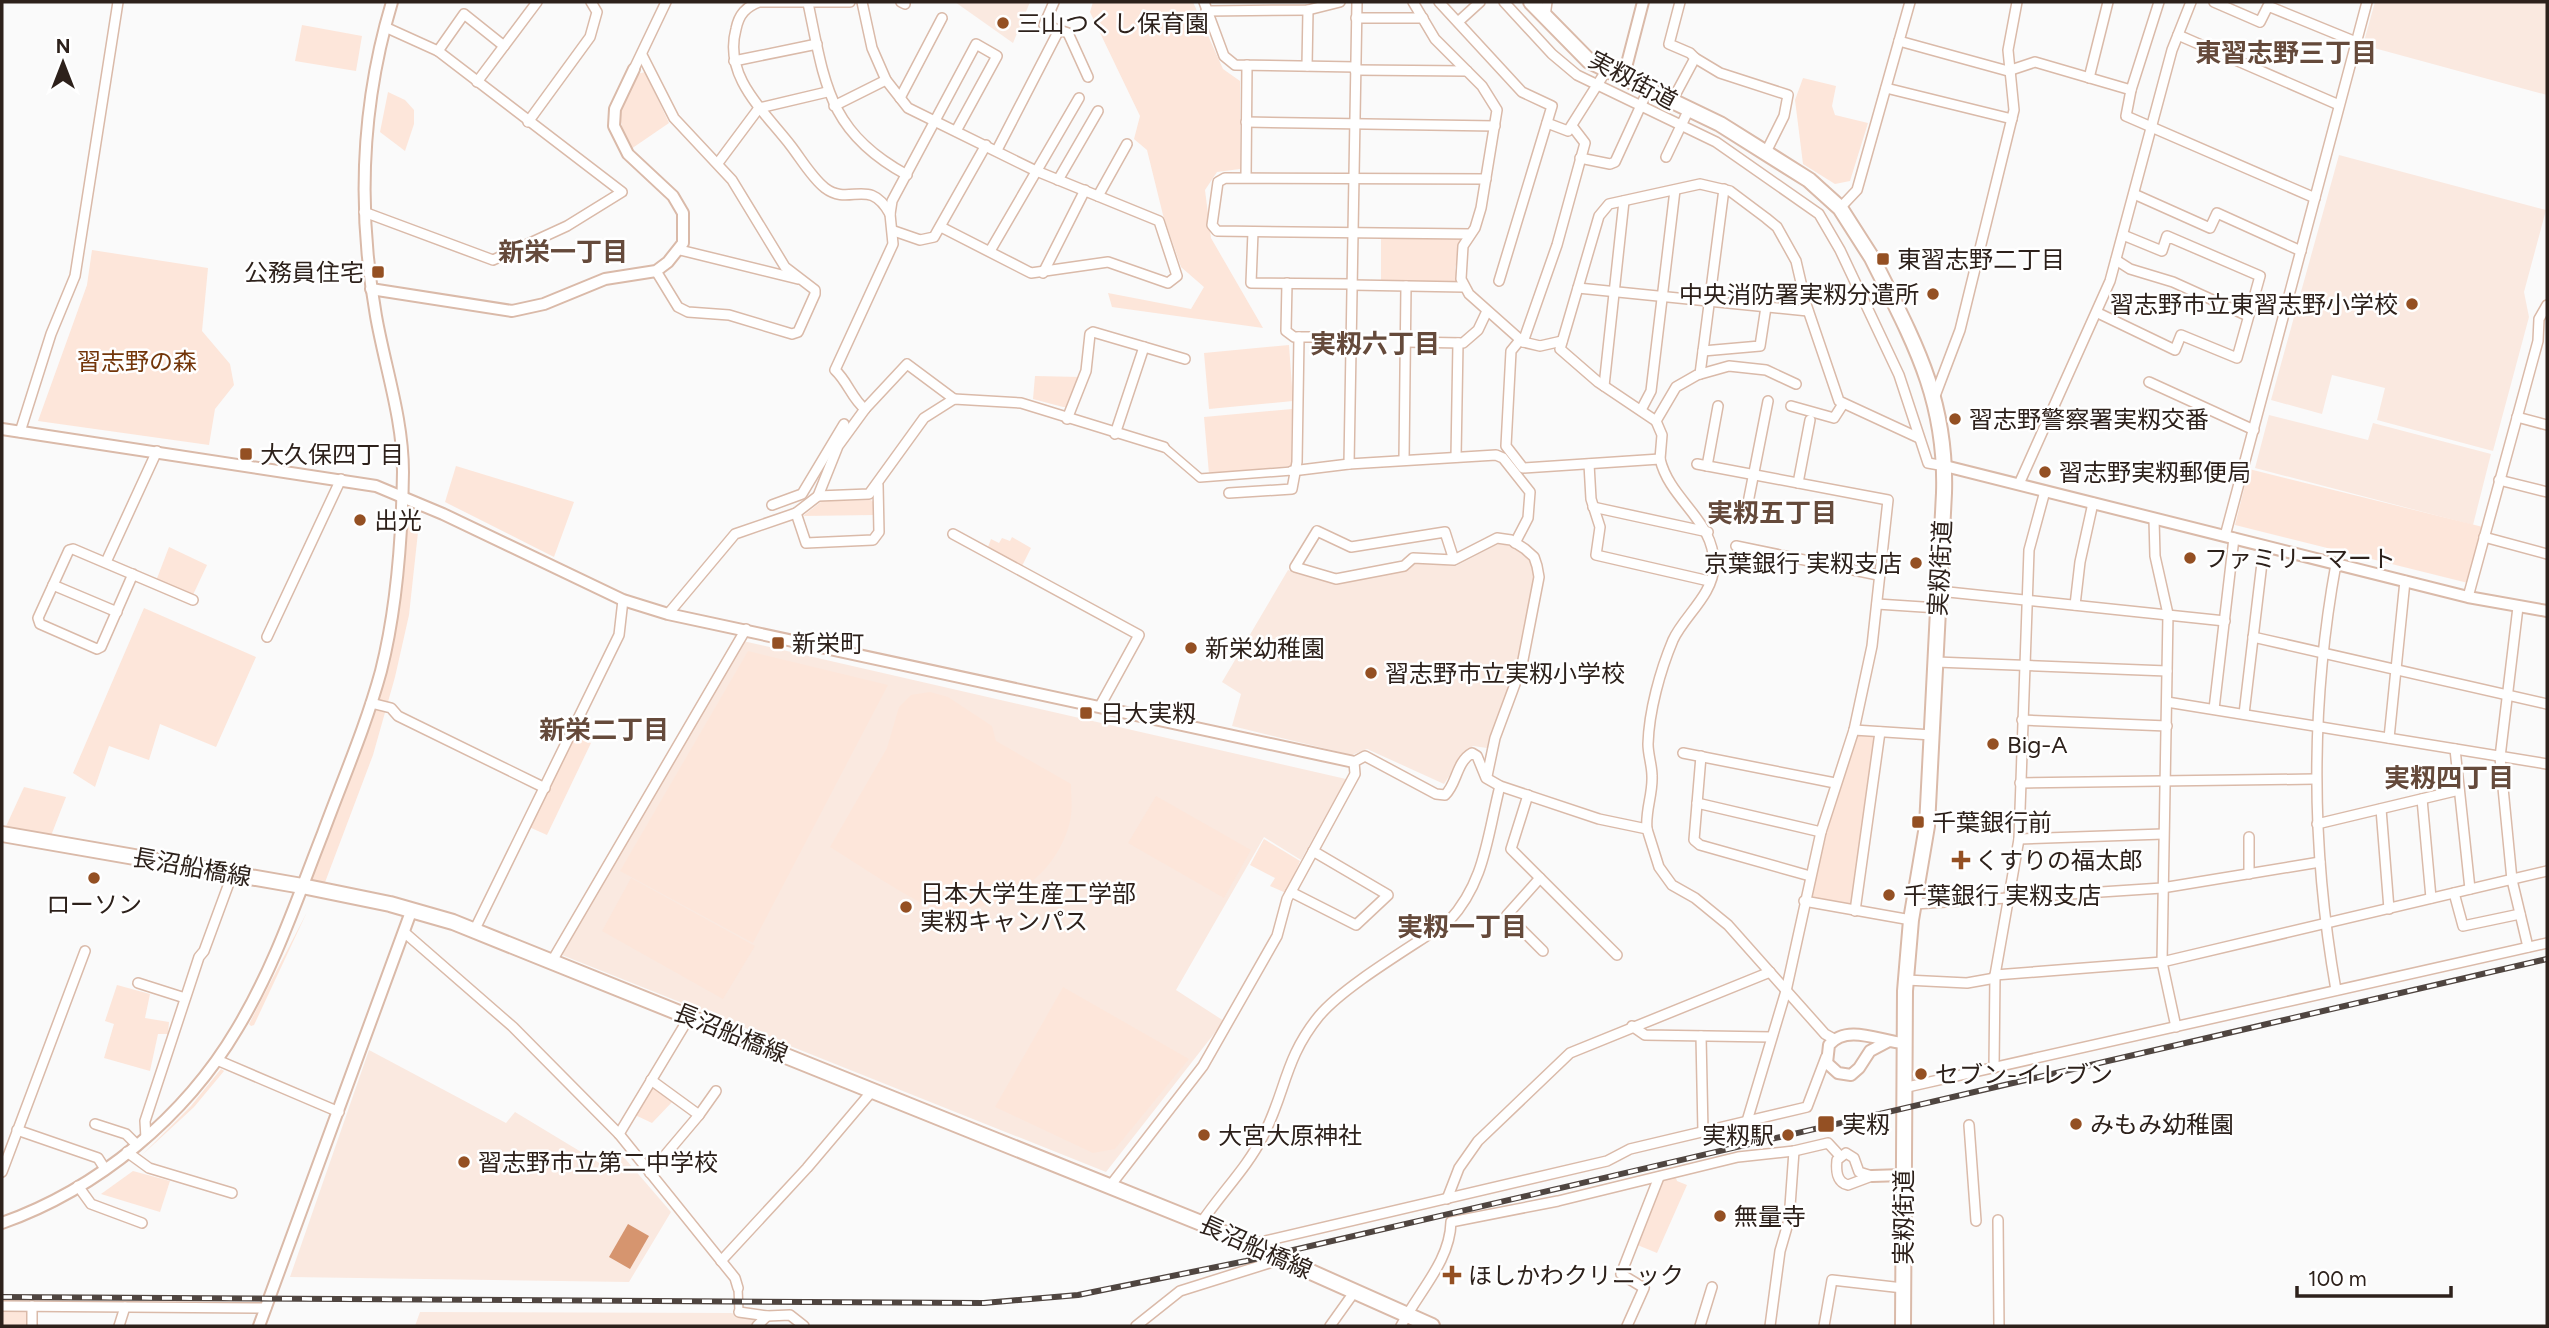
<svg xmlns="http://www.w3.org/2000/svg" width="2549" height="1328" viewBox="0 0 2549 1328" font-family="Figtree,'Noto Sans JP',sans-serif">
	<rect width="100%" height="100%" fill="#fafafa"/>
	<g fill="#fae9e0">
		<path d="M955 2H1030L1013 43Z"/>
		<path d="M2375 2H2547V95L2363 45Z"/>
		<path d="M2339 155 2546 210 2524 292 2529 317 2493 451 2377 420 2385 388 2332 375 2322 414 2271 400Z"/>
		<path d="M2269 415 2368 440 2373 423 2491 454 2473 525 2255 468Z"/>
		<path d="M1498 544 1512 546 1530 558 1536 579 1518 663 1487 748 1473 746 1464 753 1444 784 1367 749 1352 755 1232 726 1241 694 1222 682 1288 570 1335 583 1404 572 1418 562 1456 566Z"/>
		<path d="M743 641 1346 779 1301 860 1264 837 1176 990 1224 1021 1106 1172 562 955Z"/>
		<path d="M369 1050 506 1123 515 1112 611 1170 621 1154 671 1212 629 1282 290 1277Z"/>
		<path d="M420 1312 731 1313 758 1319 751 1326H415Z"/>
	</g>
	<g fill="#fde6da">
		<path d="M1093 2H1193L1223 69 1240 81V169L1217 172 1205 190 1211 238 1263 328 1112 307 1108 293 1191 309 1204 287 1181 267 1163 215 1147 150 1134 139 1140 116 1090 12Z"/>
		<path d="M302 25 362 36 356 71 295 61Z"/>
		<path d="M645 72 669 123 631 149C613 112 621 109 637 74Z"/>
		<path d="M1803 78 1836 86 1832 106 1835 115 1868 123 1850 181 1835 184 1803 164 1795 100Z"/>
		<path d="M388 92 405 100 414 110V124L405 151 380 132Z"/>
		<path d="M1381 237 1463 238 1455 268 1458 283 1381 281Z"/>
		<path d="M92 250 208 268 202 331 230 364 234 385 215 409 209 445 38 421 87 285Z"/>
		<path d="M1289 345 1293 401 1209 409 1204 353Z"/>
		<path d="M1035 376 1081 377 1066 407H1063L1033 399Z"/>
		<path d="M1292 409 1291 466 1209 474 1204 417Z"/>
		<path d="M456 466 574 502 554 557 445 502Z"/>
		<path d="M2249 469 2483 527 2468 583 2235 525Z"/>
		<path d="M871 500 874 503 875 515 803 516 822 501Z"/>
		<path d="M410 508 419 523 409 615 395 677 373 755 324 885 309 880 371 725 383 678Z"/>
		<path d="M1012 537 1031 548 1022 566 988 547 991 539 999 543 1002 538 1010 541Z"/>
		<path d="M169 547 207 565 192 597 156 581Z"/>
		<path d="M144 608 256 657 216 747 160 724 149 760 109 746 95 787 73 773Z"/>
		<path d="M748 651 888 685 753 943 620 871Z"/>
		<path d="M930 692 948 697 992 726 996 741 1071 784C1071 796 1073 810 1070 821 1057 879 994 919 936 908 917 905 850 859 830 847L887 748 899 707 911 695Z"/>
		<path d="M1857 735 1876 736 1853 904 1811 897 1829 824Z"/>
		<path d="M574 736 591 743 547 835 529 827Z"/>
		<path d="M24 787 66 797 49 841 3 833Z"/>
		<path d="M1156 796 1251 850 1224 898 1128 843Z"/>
		<path d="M1264 839 1300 861 1286 893 1270 886 1275 878 1250 865Z"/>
		<path d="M631 878 755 946 723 999 602 931Z"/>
		<path d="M307 912 254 1025 251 1026 249 1024Z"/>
		<path d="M117 985 150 994 145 1018 169 1022 168 1034H158L150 1071 104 1058 114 1024 105 1021Z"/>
		<path d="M1063 987 1189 1059 1115 1149 1093 1153 995 1107Z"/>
		<path d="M221 1069 224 1071 194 1107 141 1156 191 1106Z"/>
		<path d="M651 1086 673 1101 652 1123 633 1114Z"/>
		<path d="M133 1171 170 1181 160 1212 101 1194Z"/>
		<path d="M1675 1175 1677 1181 1687 1185 1657 1253 1635 1244 1662 1179Z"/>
		<path d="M2 1309 30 1311V1326H2Z"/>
	</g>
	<path fill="#d6956f" d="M628 1224 649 1236 630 1269 609 1257Z"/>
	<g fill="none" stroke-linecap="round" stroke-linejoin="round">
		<defs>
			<g id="pedestrian">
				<path d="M1164 447 1200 478 1292 471"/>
				<path d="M738 1288 739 1312"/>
			</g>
			<g id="minor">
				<path d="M850 2H759C746 7 739 14 736 29 723 77 764 111 791 146 801 159 812 178 825 188 850 207 869 176 890 214"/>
				<path d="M862 2 872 48 886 80 908 108 1034 170 1159 221 1177 276 1168 283 1108 262 1031 273 941 227"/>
				<path d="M901 2 905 4"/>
				<path d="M1204 2 1224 56 1235 65 1356 67"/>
				<path d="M1413 2 1435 39 1482 86 1497 110 1481 208 1475 228 1463 246 1461 279 1469 294 1523 342 1540 346 1562 341"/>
				<path d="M1439 2 1522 92 1552 106 1499 281"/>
				<path d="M1504 2 1552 54 1577 75 1716 142 1819 214 1840 250 1899 375 1928 463 1945 466"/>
				<path d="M2214 2 2260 22 2268 6 2356 42"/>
				<path d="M808 3C825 84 828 132 907 175"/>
				<path d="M1206 11 1308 10 1340 2"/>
				<path d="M1545 16 1547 2"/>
				<path d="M1356 18H1423"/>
				<path d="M1458 22 1480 2"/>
				<path d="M1059 30 1068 33 1088 77"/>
				<path d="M2178 35 2339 105"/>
				<path d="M1899 41 2008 71 2035 62 2131 90 2126 116 2315 198"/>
				<path d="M438 51 464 14 504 46"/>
				<path d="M642 55 674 118 732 180 785 267 815 290V294L798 332 792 334 729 315 688 312 678 307 656 271"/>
				<path d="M1695 58 1720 73 1788 95 1784 116 1766 152"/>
				<path d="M734 61 817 44"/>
				<path d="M1307 66 1308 10"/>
				<path d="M634 69 666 2"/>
				<path d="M1355 70 1467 71"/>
				<path d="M2089 78 2108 2"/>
				<path d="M477 82 537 2"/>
				<path d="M1886 88 2012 119"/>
				<path d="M2131 90 2159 2"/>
				<path d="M900 98 942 18"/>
				<path d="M1672 101 1695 58 1690 53 1669 44 1680 2"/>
				<path d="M834 106 886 80"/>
				<path d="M528 122 590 37 597 12 591 2"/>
				<path d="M1246 122 1495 126"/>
				<path d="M1547 123 1568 131 1606 71"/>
				<path d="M997 150 1059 30 1044 25 1054 2"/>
				<path d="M1666 157 1689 109"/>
				<path d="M1580 158 1610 164 1615 162 1648 90"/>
				<path d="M718 163 759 108 827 92"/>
				<path d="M1246 177 1247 65"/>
				<path d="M1058 180 1098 111"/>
				<path d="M2134 194 2210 228 2217 213 2301 251"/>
				<path d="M1098 196 1127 144"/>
				<path d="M1840 208 1857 190 1910 2"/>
				<path d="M364 212 493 260 567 226 622 192 438 51 385 27"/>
				<path d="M894 231 920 240 934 237 986 145"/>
				<path d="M1253 232 1251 283 1352 284"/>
				<path d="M1470 234 1217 231 1212 225 1218 182 1225 178 1486 179"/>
				<path d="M680 250 798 279"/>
				<path d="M990 251 1079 98"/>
				<path d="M2116 260 2130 269 2173 282 2248 316"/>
				<path d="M1043 273 1085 190"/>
				<path d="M1287 283 1286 331 1294 337H1351"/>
				<path d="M1352 285 1464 287"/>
				<path d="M1578 288 1808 311"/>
				<path d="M2098 313 2175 350 2181 335 2237 358 2260 276 2167 236 2162 251 2123 235"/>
				<path d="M1520 340 1511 351 1506 446 1523 468 1660 459C1670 501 1715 520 1714 566 1713 595 1684 616 1673 640 1660 671 1649 711 1648 744 1648 755 1652 765 1652 776 1653 794 1645 811 1647 829"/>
				<path d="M1406 342 1463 343 1478 330 1487 311"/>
				<path d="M1523 342 1557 245 1585 143 1572 126"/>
				<path d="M1703 351 1760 346 1766 307"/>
				<path d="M1700 374 1724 189"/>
				<path d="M2149 382 2254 430"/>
				<path d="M1604 386 1624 201"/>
				<path d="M1935 396 1960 330 2014 110 2008 50 2017 2"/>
				<path d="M1791 406 1834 418 1843 404"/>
				<path d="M865 409C852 399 848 382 835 370L893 244 890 214 892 201 976 44 997 56 956 131"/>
				<path d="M1641 410 1651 391 1675 190"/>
				<path d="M2517 417 2547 425"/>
				<path d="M1067 419 1086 371 1090 334 1093 332 1185 359"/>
				<path d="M1656 421 1598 382 1560 349 1599 216 1609 204 1700 184 1730 191 1766 218 1777 227 1796 261 1806 304 1839 401 1919 438"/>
				<path d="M20 432 51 334 75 276 118 2"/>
				<path d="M1115 434 1144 347"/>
				<path d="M1456 457 1458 343"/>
				<path d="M1660 459 1662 435 1656 421 1676 387 1697 375 1729 366 1766 370 1796 384"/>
				<path d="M1404 460 1406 286"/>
				<path d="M1349 464 1357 2"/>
				<path d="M1589 464 1591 499 1600 527 1596 555 1709 581"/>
				<path d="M1697 464 1888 500 1872 646 1854 730"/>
				<path d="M1707 466 1718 406"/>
				<path d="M1292 471 1349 464 1496 455 1503 458 1530 492 1528 518 1515 543"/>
				<path d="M2499 480 2547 492"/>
				<path d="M1798 483 1810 420"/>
				<path d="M2019 484 2110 281 2172 50 2191 2"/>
				<path d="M1229 493 1292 489 1297 462 1299 337"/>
				<path d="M818 496 838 446 865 409 907 364 954 399"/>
				<path d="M772 505 802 494 844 424"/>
				<path d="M1593 507 1708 532"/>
				<path d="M796 513 806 543 873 540 879 532 878 485"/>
				<path d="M1745 518 1768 401"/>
				<path d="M2154 519 2155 556 2168 614 2162 962 2176 1027"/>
				<path d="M953 534 1139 635 1100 706"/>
				<path d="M2225 536 2367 2"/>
				<path d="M2484 537 2547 554"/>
				<path d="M1736 546 1878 575"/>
				<path d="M1454 560 1445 532 1351 547 1317 531 1295 567 1336 579 1404 566 1413 558 1454 560 1497 538 1511 540 1525 549 1534 557 1537 566 1539 577 1522 665 1495 738 1487 776"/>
				<path d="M106 562 157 451"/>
				<path d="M2336 564C2310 706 2311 848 2336 990"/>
				<path d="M133 574 101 647 97 649 40 624 38 618 69 550 73 549 193 600"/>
				<path d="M53 585 117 612"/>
				<path d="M1939 591 2225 621"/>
				<path d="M2468 597 2538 341 2539 319 2547 305"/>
				<path d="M1877 604 1938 608"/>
				<path d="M2075 605 2080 562 2093 503"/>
				<path d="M2518 607 2500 757 2512 880 2528 947"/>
				<path d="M668 614 735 534 796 513 818 496 869 494 924 418 954 399 1021 403 1164 447"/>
				<path d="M267 637 341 479"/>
				<path d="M2253 637 2547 704"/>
				<path d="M1936 662 2167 671"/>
				<path d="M2167 702 2547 764"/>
				<path d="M371 703 391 708 398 716 545 788"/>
				<path d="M2214 709 2234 538"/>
				<path d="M2244 714 2264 546"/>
				<path d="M2022 720 2167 726"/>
				<path d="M2389 738 2405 581"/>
				<path d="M2455 749 2470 889"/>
				<path d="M1683 753 1835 783"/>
				<path d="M1701 756 1694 840 1700 845 1810 876"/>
				<path d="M2020 783 2315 779"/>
				<path d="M1528 795 1511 849 1617 955"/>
				<path d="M2422 799 2431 898"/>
				<path d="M1697 803 1821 832"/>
				<path d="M2381 809 2389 909"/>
				<path d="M2317 824 2459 790"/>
				<path d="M2249 837V874"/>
				<path d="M2019 839 2163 834"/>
				<path d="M1540 878 1507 915 1543 951"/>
				<path d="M1291 892 1356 925 1388 895 1313 851"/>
				<path d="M2454 893 2463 926 2520 914"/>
				<path d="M1804 901 1911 920"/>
				<path d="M1915 904 2162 888 2320 862"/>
				<path d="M1855 911 1880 732"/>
				<path d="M474 931 619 635 623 600"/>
				<path d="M404 932 513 1027 619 1134 735 1278 738 1288"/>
				<path d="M552 961 746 629"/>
				<path d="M1995 975 2162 962 2547 871"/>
				<path d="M1906 980 1967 983 1995 978"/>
				<path d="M138 983 185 998"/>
				<path d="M1632 1026 1645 1035 1771 1037"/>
				<path d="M1701 1036 1703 1132"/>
				<path d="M217 1060 339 1112"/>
				<path d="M1994 1068 1995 975 2019 839 2029 550 2045 491"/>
				<path d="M1903 1088 2547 943"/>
				<path d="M699 1115 716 1091"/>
				<path d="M1747 1121 1786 991 1821 832 1854 730 1932 735"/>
				<path d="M95 1124 126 1134 137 1145"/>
				<path d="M1969 1125 1976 1221"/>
				<path d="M17 1130 98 1158 105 1169"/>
				<path d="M619 1134 690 1016"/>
				<path d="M146 1138 145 1121 199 957 204 951 232 875"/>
				<path d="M127 1152 149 1168 232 1193"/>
				<path d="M1846 1153 1854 1158 1859 1172 1872 1176 1848 1185C1836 1182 1836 1170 1837 1160Z"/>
				<path d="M2 1172 85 951"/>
				<path d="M650 1173 699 1115 651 1080"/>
				<path d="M78 1186 91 1204 142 1223"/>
				<path d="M1110 1186 1203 1066 1277 936 1287 899 1355 774 1354 762 1365 756 1436 794 1445 795C1457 784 1456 762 1472 753L1477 756 1486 778 1500 786 1599 819 1647 829 1659 867 1672 885 1695 898 1728 925 1825 1034 1834 1039"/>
				<path d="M1447 1199 1459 1168 1478 1141 1570 1053 1770 972"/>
				<path d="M1998 1220 1999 1326"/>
				<path d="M1201 1223C1221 1193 1247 1168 1263 1136 1286 1092 1284 1059 1319 1016 1345 985 1413 946 1449 921 1485 882 1487 837 1500 786"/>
				<path d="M1252 1244 1607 1161 1630 1149 1807 1107 1826 1057"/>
				<path d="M721 1261 807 1168 873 1090"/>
				<path d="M2 1306 266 1308"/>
				<path d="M32 1306V1326"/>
				<path d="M739 1312 767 1316 790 1315 804 1326"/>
				<path d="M119 1326 125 1307"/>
				<path d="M757 1326 767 1316"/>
				<path d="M1136 1326 1180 1291 1282 1259"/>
				<path d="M1330 1326 1355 1291"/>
				<path d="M1401 1326C1418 1292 1450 1262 1451 1222L1558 1201 1738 1157 1794 1151 1828 1143 1840 1156"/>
				<path d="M1627 1326 1644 1288 1621 1274 1659 1177"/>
				<path d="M1700 1326 1712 1287"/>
				<path d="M1770 1326 1780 1251 1789 1220 1794 1151"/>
				<path d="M1824 1326 1832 1280 1903 1288"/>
			</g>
			<g id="tertiary">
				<path d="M1623 79 1643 2"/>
				<path d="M371 289 512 311 544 304 605 279 656 271 668 262 683 243V213L673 196 628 154 614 126 615 109 634 69"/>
				<path d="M2 429 376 486 443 514 623 600 668 614 1354 762"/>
				<path d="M1945 466 2468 597 2547 611"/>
				<path d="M1887 1042 1870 1051 1859 1068 1851 1075 1838 1073 1827 1063 1829 1045C1847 1023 1882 1042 1904 1043"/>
				<path d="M1872 1176 1903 1175"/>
				<path d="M2 1223C98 1189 185 1117 237 1029 274 968 297 899 323 833 343 779 366 726 381 671 397 608 402 537 403 472 403 419 385 367 376 316 357 209 361 105 392 2"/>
				<path d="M259 1326 412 909"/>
			</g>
			<g id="primary">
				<path d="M1531 2 1589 61 1720 124 1809 180 1840 208 1872 258C1913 340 1947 398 1944 493L1927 826 1911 920 1905 991 1903 1326"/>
				<path d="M2 834 302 886 390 904 453 922 1201 1223 1432 1326"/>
			</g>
		</defs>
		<use href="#pedestrian" stroke="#dabaa9" stroke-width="10"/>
		<use href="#minor" stroke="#dabaa9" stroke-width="12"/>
		<use href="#tertiary" stroke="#dabaa9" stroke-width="14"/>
		<use href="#primary" stroke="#dabaa9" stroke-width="18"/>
		<use href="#pedestrian" stroke="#fff" stroke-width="7"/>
		<use href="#minor" stroke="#fff" stroke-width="9"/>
		<use href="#tertiary" stroke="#fff" stroke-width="10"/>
		<use href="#primary" stroke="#fff" stroke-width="14"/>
		<defs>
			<path id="rail" d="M2 1297 984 1303 1078 1295 1246 1261 2547 959"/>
		</defs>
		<use href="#rail" stroke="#4f4540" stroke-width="6"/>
		<use href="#rail" stroke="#fff" stroke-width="3.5" stroke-dasharray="10" stroke-linecap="butt"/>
	</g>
	<g fill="#945023" stroke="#fff" stroke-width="2.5">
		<circle cx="1003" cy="23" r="7"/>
		<rect x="1876" y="252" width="14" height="14" rx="3.5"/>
		<rect x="371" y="265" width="14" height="14" rx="3.5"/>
		<circle cx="1933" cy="294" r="7"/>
		<circle cx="2412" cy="304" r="7"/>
		<circle cx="1955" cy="419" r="7"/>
		<rect x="239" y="447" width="14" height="14" rx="3.5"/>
		<circle cx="2045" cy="472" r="7"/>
		<circle cx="360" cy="520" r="7"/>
		<circle cx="2190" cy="558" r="7"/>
		<circle cx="1916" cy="563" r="7"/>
		<rect x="771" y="636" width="14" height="14" rx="3.5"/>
		<circle cx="1191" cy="648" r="7"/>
		<circle cx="1371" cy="673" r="7"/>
		<rect x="1079" y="706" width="14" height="14" rx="3.5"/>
		<circle cx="1993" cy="744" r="7"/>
		<rect x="1911" y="815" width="14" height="14" rx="3.5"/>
		<path d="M1957.5 849.5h7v7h7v7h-7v7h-7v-7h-7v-7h7z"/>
		<circle cx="94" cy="878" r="7"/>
		<circle cx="1889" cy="895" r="7"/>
		<circle cx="906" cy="907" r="7"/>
		<circle cx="1921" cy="1074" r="7"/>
		<rect x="1817" y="1115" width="18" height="18" rx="3.5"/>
		<circle cx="2076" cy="1124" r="7"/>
		<circle cx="1204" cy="1135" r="7"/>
		<circle cx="1788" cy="1135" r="7"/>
		<circle cx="464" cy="1162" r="7"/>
		<circle cx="1720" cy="1216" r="7"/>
		<path d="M1448.5 1264.5h7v7h7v7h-7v7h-7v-7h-7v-7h7z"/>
	</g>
	<g text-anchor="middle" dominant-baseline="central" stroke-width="5" stroke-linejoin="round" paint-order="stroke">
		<g font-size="24" fill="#2d211b" stroke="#fff" text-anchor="start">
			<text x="1017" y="23">三山つくし保育園</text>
			<text x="1897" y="259">東習志野二丁目</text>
			<text x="364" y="272" text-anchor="end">公務員住宅</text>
			<text x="1919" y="294" text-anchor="end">中央消防署実籾分遣所</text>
			<text x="2398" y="304" text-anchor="end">習志野市立東習志野小学校</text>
			<text x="1969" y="419">習志野警察署実籾交番</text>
			<text x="260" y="454">大久保四丁目</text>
			<text x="2059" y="472">習志野実籾郵便局</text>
			<text x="374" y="520">出光</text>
			<text x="2204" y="558">ファミリーマート</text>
			<text x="1902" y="563" text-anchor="end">京葉銀行 実籾支店</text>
			<text x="792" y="643">新栄町</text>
			<text x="1205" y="648">新栄幼稚園</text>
			<text x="1385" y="673">習志野市立実籾小学校</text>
			<text x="1100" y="713">日大実籾</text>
			<text x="2007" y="744">Big-A</text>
			<text x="1932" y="822">千葉銀行前</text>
			<text x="1975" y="860">くすりの福太郎</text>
			<text x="920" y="893">日本大学生産工学部<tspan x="920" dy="28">実籾キャンパス</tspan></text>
			<text x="1903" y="895">千葉銀行 実籾支店</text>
			<text x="94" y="904" text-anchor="middle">ローソン</text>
			<text x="1935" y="1074">セブン-イレブン</text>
			<text x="1842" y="1124">実籾</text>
			<text x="2090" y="1124">みもみ幼稚園</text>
			<text x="1218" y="1135">大宮大原神社</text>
			<text x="1774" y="1135" text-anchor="end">実籾駅</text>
			<text x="478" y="1162">習志野市立第二中学校</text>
			<text x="1734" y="1216">無量寺</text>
			<text x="1468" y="1275">ほしかわクリニック</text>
		</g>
		<g font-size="24" fill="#2d211b" stroke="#fff">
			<text transform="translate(1633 80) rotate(28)">実籾街道</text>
			<text transform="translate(1940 568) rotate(-87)">実籾街道</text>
			<text transform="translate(192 867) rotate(10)">長沼船橋線</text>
			<text transform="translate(731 1033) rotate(22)">長沼船橋線</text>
			<text transform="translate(1903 1217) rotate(-90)">実籾街道</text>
			<text transform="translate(1256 1247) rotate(24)">長沼船橋線</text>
		</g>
		<g font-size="24" fill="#73360a" stroke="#fff">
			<text x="137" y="361">習志野の森</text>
		</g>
		<g font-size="26" font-weight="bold" fill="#654a3b" stroke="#fff">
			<text x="2286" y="53">東習志野三丁目</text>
			<text x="563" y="252">新栄一丁目</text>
			<text x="1375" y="344">実籾六丁目</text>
			<text x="1772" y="513">実籾五丁目</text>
			<text x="604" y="730">新栄二丁目</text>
			<text x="2449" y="778">実籾四丁目</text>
			<text x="1462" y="927">実籾一丁目</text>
		</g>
	</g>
	<rect width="2549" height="1328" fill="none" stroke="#2d211b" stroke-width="7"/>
	<g transform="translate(63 63)" stroke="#ffffff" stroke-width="5" paint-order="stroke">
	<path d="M0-5L12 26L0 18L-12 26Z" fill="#2d211b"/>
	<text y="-10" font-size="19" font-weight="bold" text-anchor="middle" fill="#2d211b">N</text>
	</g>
	<path d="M2297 1286v10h154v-10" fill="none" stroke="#2d211b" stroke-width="3.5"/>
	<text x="2308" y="1286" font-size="21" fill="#2d211b" stroke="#ffffff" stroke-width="5" paint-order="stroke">100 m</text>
</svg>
